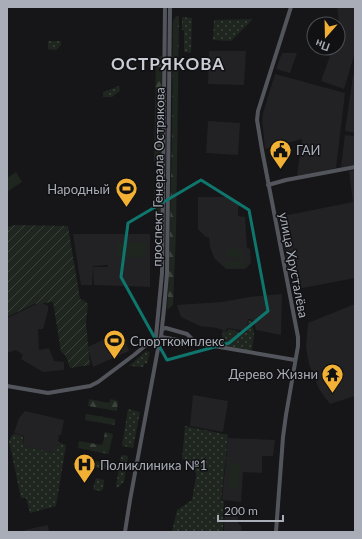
<svg xmlns="http://www.w3.org/2000/svg" width="362" height="539" viewBox="0 0 362 539" font-family="Lato,sans-serif">
	<defs>
		<pattern id="forest-firs" width="22" height="20" patternUnits="userSpaceOnUse"><rect width="22" height="20" fill="#1e261f"/><path d="M5 1l3.5 6h-7zM16 11l3.5 6h-7z" fill="#3c433d"/></pattern>
		<pattern id="park-dots" width="8" height="8" patternUnits="userSpaceOnUse"><rect width="8" height="8" fill="#1e261f"/><path d="M2 2h.1M6 6h.1" fill="none" stroke="#3c433d" stroke-width="1.8" stroke-linecap="round"/></pattern>
		<pattern id="garden-furrows" width="10" height="10" patternUnits="userSpaceOnUse"><rect width="10" height="10" fill="#1e261f"/><path d="M-1 1l2-2M0 10L10 0M9 11l2-2" fill="none" stroke="#3c433d"/></pattern>
	</defs>
	<rect width="100%" height="100%" fill="#161618"/>
	<g fill="#222225">
		<path d="M337 7H355V52L344 89 321 81 333 48H338V36L340 30Z"/>
		<path d="M209 51H246L244 85 208 84Z"/>
		<path d="M282 53H297L290 73 276 69Z"/>
		<path d="M355 71V133L345 131 353 76Z"/>
		<path d="M275 74 345 93 336 168 297 176 302 139 265 149 262 119 263 113Z"/>
		<path d="M208 121 240 123 238 155 206 153Z"/>
		<path d="M345 135 355 136V165L341 167Z"/>
		<path d="M355 170V278L292 290 278 217 353 202 349 171Z"/>
		<path d="M198 197H232L236 202H240V205L238 208V216L245 217 247 248 250 249 251 263 245 269H226L214 258 210 247 209 237H206L198 229Z"/>
		<path d="M73 234H150V287L94 285 93 267H108V265L93 266 92 285H81Z"/>
		<path d="M282 294 281 335 256 330 253 320 248 319 246 331 227 328 226 331 217 328 200 326 181 317 177 305 222 302 249 297Z"/>
		<path d="M41 302 48 306V311L43 329H38L39 350 49 348 54 361 64 362V370L43 372 21 359 23 355 16 350 7 353V318Z"/>
		<path d="M355 304V396L330 404 319 389 309 364 306 347 308 323Z"/>
		<path d="M122 331 129 351 93 367 88 347Z"/>
		<path d="M193 395 228 401 223 432 190 426Z"/>
		<path d="M25 411 64 420 61 435H59L56 453 23 446 24 436 14 433 19 418Z"/>
		<path d="M228 438 275 440 273 456H262V473L243 472 241 502 222 500Z"/>
		<path d="M225 505 239 508 240 510 237 513 239 514H234V516L238 517V523L241 526 242 532H224Z"/>
		<path d="M48 525 49 532H25V530Z"/>
	</g>
	<g fill="#1e261f">
		<path d="M16 172 22 182 7 192V178Z"/>
		<path d="M117 242 146 243V258L116 257Z"/>
		<path d="M226 249H242V258L226 257Z"/>
		<rect x="226" y="261" width="18" height="6"/>
		<path d="M230 463 241 464 238 488H228Z"/>
	</g>
	<g fill="url(#forest-firs)">
		<path d="M176 16H179V17L176 231 173 305 167 310 169 274 172 136 173 21Z"/>
		<path d="M162 56 161 161H154L156 57Z"/>
		<path d="M154 189H160L161 221H155Z"/>
		<path d="M89 399 109 403 111 399 118 401 117 411 88 406Z"/>
		<path d="M86 414 115 419 114 425 85 420Z"/>
		<path d="M105 432 113 434 109 452 108 454 78 448 79 441 101 445 103 443Z"/>
	</g>
	<g fill="url(#park-dots)">
		<path d="M182 17 192 18 191 53 184 52V30H182Z"/>
		<path d="M253 19 231 41 213 40 214 20Z"/>
		<path d="M48 41H61V45L56 50 48 49Z"/>
		<path d="M119 86 120 91 112 97H103V92Z"/>
		<path d="M248 320 252 321V325L254 333V336L252 349 250 351 220 345 218 343 221 342 223 330 227 332 228 329 244 333 247 332Z"/>
		<path d="M146 351 150 352 147 364 145 363 143 367 129 366Z"/>
		<path d="M128 409 140 412 133 448 122 446Z"/>
		<path d="M185 426 228 435 221 501H224L223 532H172L177 510 192 500 196 476V473L185 460 182 459Z"/>
		<path d="M14 434 23 436V446L55 453 58 442 66 445 56 506 30 513 26 498H21L9 441 12 435Z"/>
		<path d="M122 455 128 456V457L124 482 117 488 116 486 121 456Z"/>
		<path d="M77 458H78L106 463 107 464 106 469 82 466 81 472H76L75 471Z"/>
		<path d="M96 478 104 480 103 489 101 491 94 490 93 489Z"/>
	</g>
	<path fill="url(#garden-furrows)" d="M15 225 68 226 80 299 85 301 88 304 86 323 90 365 70 368C68 362 67 355 61 352L53 302 34 304 7 317V227Z"/>
	<g fill="none" stroke-linecap="round" stroke-linejoin="round">
		<g stroke="#53555c" stroke-width="4">
			<path d="M268 185 286 180 355 167"/>
			<path d="M162 329 166 328 187 334 196 343"/>
			<path d="M161 337 295 360"/>
			<path d="M158 345 161 337 164 309 167 274 170 7"/>
			<path d="M7 386 48 393 90 386 98 382 134 355 151 341"/>
			<path d="M125 532 130 500 158 349 156 336 162 273 165 7"/>
			<path d="M276 532 283 437 286 415 298 346V337L262 150 257 120 258 111 291 7"/>
		</g>
	</g>
	<path fill="none" stroke="#0f766e" stroke-width="3" stroke-linejoin="round" d="M201 180 249 210 268 311 229 343 167 360 121 277 128 223Z"/>
	<defs>
		<symbol id="civic-pin" viewBox="-11 -11 22 30"><path d="M0 17L-7.5 6A9.5 9.5 0 1 1 7.5 6Z" fill="#f2b134" stroke="#111113"/><path d="M-.6-6.5H3V-4.5H.6V-3L4-1V1h2V6H-6V1h2V-1L-.6-3ZM-1.2 2.5V6h2.4V2.5Z" fill="#111"/></symbol>
		<symbol id="stadium-pin" viewBox="-11 -11 22 30"><path d="M0 17L-7.5 6A9.5 9.5 0 1 1 7.5 6Z" fill="#f2b134" stroke="#111113"/><path d="M0-5a6.5 5 0 1 0 0 10a6.5 5 0 1 0 0-10ZM-3.5-1.8h7v3.6h-7Z" fill="#111"/></symbol>
		<symbol id="temple-pin" viewBox="-11 -11 22 30"><path d="M0 17L-7.5 6A9.5 9.5 0 1 1 7.5 6Z" fill="#f2b134" stroke="#111113"/><path d="M0-6L5-2H3V0L6.5 2.5H4V6H1.5V3h-3V6H-4V2.5H-6.5L-3 0V-2H-5Z" fill="#111"/></symbol>
		<symbol id="hospital-pin" viewBox="-11 -11 22 30"><path d="M0 17L-7.5 6A9.5 9.5 0 1 1 7.5 6Z" fill="#f2b134" stroke="#111113"/><path d="M-5-5h3v3.5h4V-5h3V5h-3V1.5h-4V5h-3Z" fill="#111"/></symbol>
	</defs>
	<g fill-rule="evenodd">
		<use href="#civic-pin" x="268" y="138" width="25" height="34"/>
		<use href="#stadium-pin" x="114" y="176" width="25" height="34"/>
		<use href="#stadium-pin" x="102" y="328" width="25" height="34"/>
		<use href="#temple-pin" x="320" y="362" width="25" height="34"/>
		<use href="#hospital-pin" x="72" y="452" width="25" height="34"/>
	</g>
	<g text-anchor="middle" dominant-baseline="central" stroke-width="3" stroke-linejoin="round" paint-order="stroke">
		<g font-size="13" fill="#a8adb8" stroke="#111113" text-anchor="start">
			<text x="296" y="150">ГАИ</text>
			<text x="110" y="189" text-anchor="end">Народный</text>
			<text x="130" y="341">Спорткомплекс</text>
			<text x="318" y="374" text-anchor="end">Дерево Жизни</text>
			<text x="100" y="465">Поликлиника №1</text>
		</g>
		<g font-size="13" fill="#a8adb8" stroke="#111113">
			<text transform="translate(158 177) rotate(-89)">проспект Генерала Острякова</text>
			<text transform="translate(294 265) rotate(79)">улица Хрусталёва</text>
		</g>
		<g font-size="17" font-weight="bold" letter-spacing="1" fill="#c9ccd4" stroke="#111113">
			<text x="168" y="63">ОСТРЯКОВА</text>
		</g>
	</g>
	<rect width="362" height="539" fill="none" stroke="#a8adb8" stroke-width="16"/>
	<g transform="translate(326 36) rotate(200)"><circle r="19" fill="#111113" stroke="#4d4f55"/>
	<path d="M0-3L7 15L0 10L-7 15Z" fill="#f2b134"/>
	<text y="-6" font-size="11" font-weight="bold" text-anchor="middle" fill="#a8adb8">Пн</text>
	</g>
	<path d="M218 515v6h65v-6" fill="none" stroke="#a8adb8" stroke-width="2"/>
	<text x="224" y="515" font-size="12" fill="#a8adb8" stroke="#111113" stroke-width="3" paint-order="stroke">200 m</text>
</svg>
